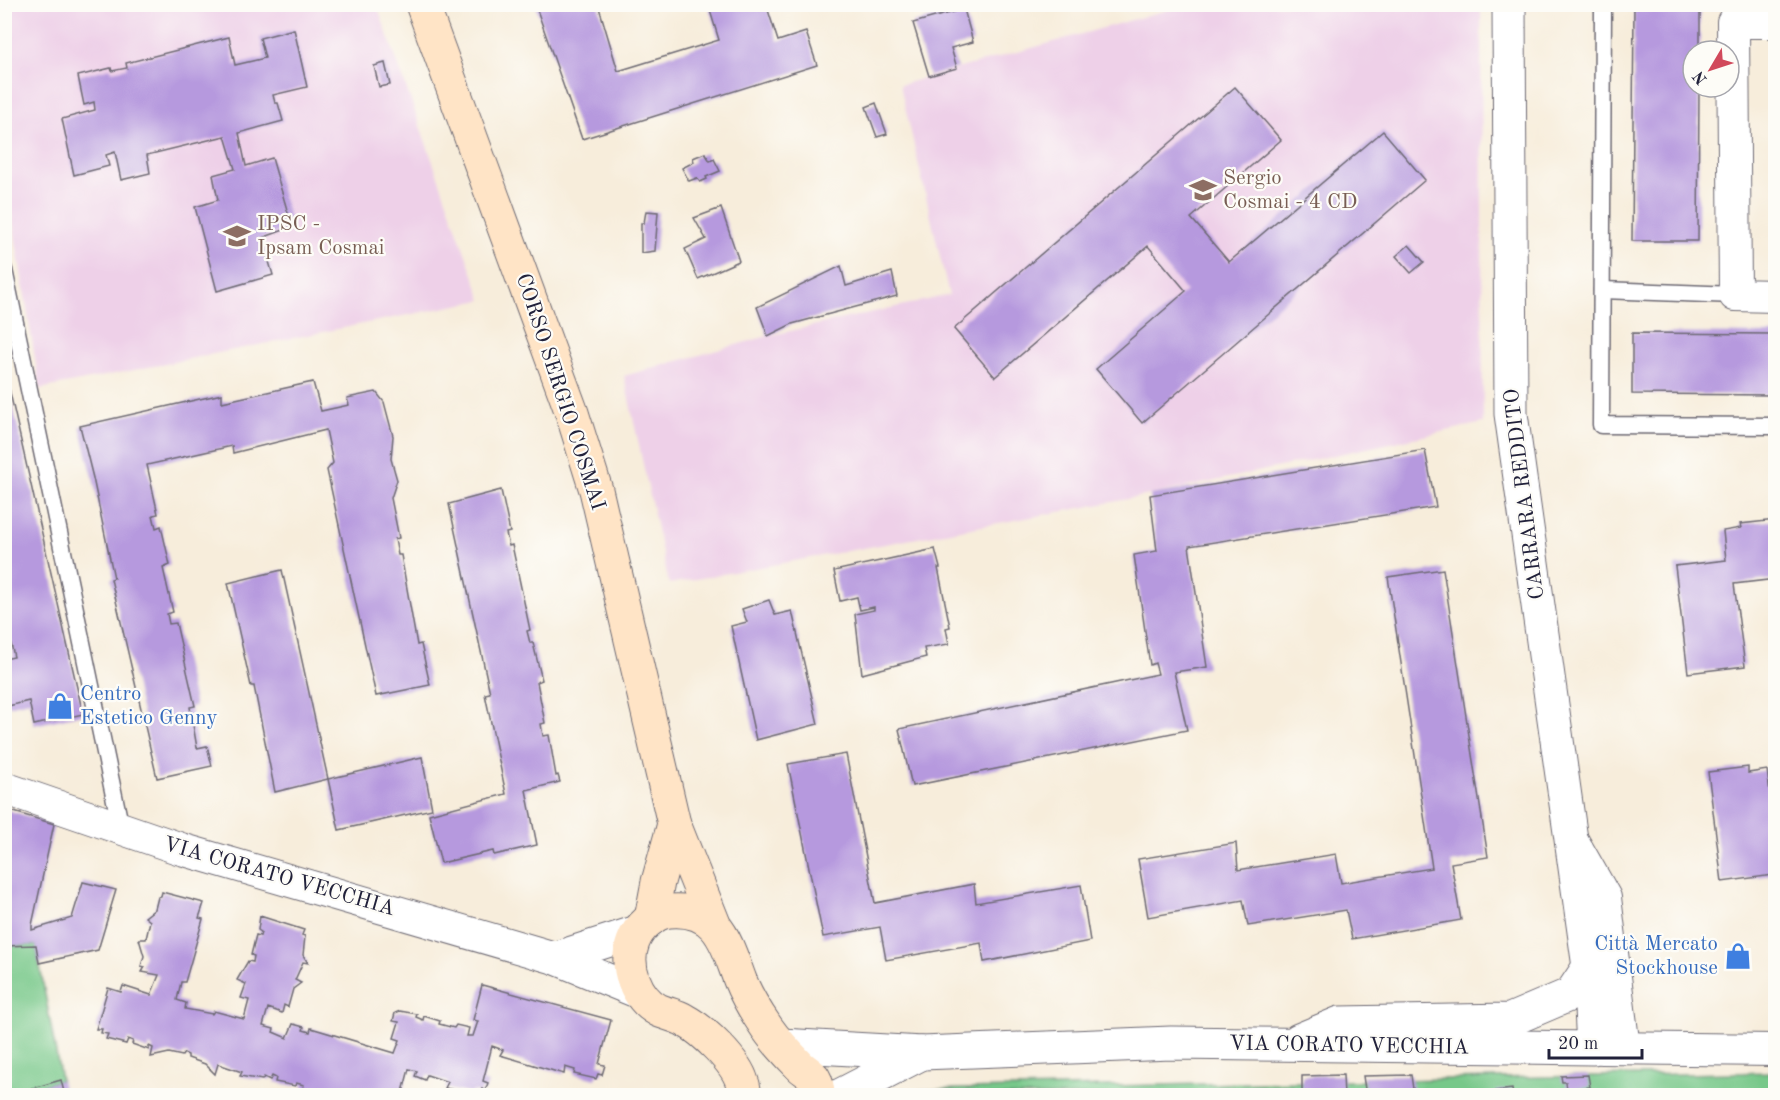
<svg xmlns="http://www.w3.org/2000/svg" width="1780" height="1100" viewBox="0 0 1780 1100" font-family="'Old Standard TT',serif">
	<rect width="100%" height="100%" fill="#fdfcf7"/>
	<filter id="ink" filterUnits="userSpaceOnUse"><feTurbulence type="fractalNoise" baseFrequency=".0167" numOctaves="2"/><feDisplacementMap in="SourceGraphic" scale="12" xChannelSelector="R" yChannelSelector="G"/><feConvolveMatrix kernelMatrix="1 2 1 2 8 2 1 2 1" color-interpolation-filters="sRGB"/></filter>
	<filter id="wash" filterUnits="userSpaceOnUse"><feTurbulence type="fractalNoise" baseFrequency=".008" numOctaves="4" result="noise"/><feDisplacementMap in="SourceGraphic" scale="24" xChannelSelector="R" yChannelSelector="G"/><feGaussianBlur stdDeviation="1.35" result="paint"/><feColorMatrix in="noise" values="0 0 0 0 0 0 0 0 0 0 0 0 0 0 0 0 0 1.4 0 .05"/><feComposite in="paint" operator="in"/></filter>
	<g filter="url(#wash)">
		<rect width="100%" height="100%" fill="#f7eddb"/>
		<g fill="#eed0e8">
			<path d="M4 5H377L482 300 40 389 5 173Z"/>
			<path d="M1185 5H1481L1483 423 1150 495 669 584 624 376 768 336 949 295 900 85Z"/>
		</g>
		<g fill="#77c889" stroke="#4c7562" stroke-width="1.5">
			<path d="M36 945 61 1080 4 1095V946Z"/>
			<path d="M1776 1072 1775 1096H912L920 1090Z"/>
		</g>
		<g id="blocks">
			<g fill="#b699de">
				<path d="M535 4H598L618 71 719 40 708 4H766L778 41 806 32 817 65 582 139Z"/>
				<path d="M1634 4H1700V51H1693V87H1699L1698 241H1632Z"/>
				<path d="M964 9 973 42 951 48 957 68 929 76 913 23Z"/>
				<path d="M294 29 307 87 273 95 275 103H278L283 121 239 133 246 166 272 158 292 227 262 238 273 275 217 291 195 207 218 200 213 175 235 169 225 136 147 155 150 173 121 180 115 152 106 155 109 166 74 175 62 119 95 110 94 102 84 105 78 76 111 68 112 71 127 68 126 63 229 37 235 65 265 58 260 38Z"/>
				<path d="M385 63 390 85 379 87 374 66Z"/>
				<path d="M1235 87 1281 140 1191 218 1229 262 1383 131 1425 180 1142 423 1096 369 1186 291 1148 246 995 377 954 329Z"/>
				<path d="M876 103 887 134 877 137 866 107Z"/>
				<path d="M705 153 710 161 714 159 720 171 706 177 707 179 700 182 697 178 689 181 682 168 694 162 693 158Z"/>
				<path d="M721 208 739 261 698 279 685 249 706 239 694 218Z"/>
				<path d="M646 211 658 212 655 251 641 253V223H644Z"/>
				<path d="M1409 245 1424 262 1411 273 1396 256Z"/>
				<path d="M841 266 846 286 892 272 897 296 792 324 768 336 757 307Z"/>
				<path d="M1632 333 1776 334V395L1632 394Z"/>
				<path d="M4 366 83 714 34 725 29 701 4 707V659L14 657 4 612Z"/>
				<path d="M313 382 321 411 349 405 347 398 376 392 384 402 393 436 391 459 397 480 391 498 399 538 395 539 398 555H401L417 645 421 644 430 685 376 696 327 470 333 463 326 430 233 453 232 446 147 465 158 514 153 515 156 528 161 526 170 565 163 568 173 612 167 614 169 624 176 623 195 706 190 707 197 748 207 746 212 766 157 778 111 579 114 578 93 478 80 426 222 394V402Z"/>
				<path d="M1425 450 1436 507 1189 546 1207 667 1174 672 1187 730 912 786 899 729 1158 674 1155 663 1150 665 1134 555 1157 551 1150 495Z"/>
				<path d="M501 490 510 532 506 533 509 546 512 545 530 630 527 631 530 643H533L542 680 537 682 545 723 541 724 543 736 549 735 556 776 558 775 560 782 526 790 537 845 494 855 493 851 441 863 429 814 506 794 485 694 490 693 449 504Z"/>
				<path d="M1776 520V579L1734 584 1745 666 1688 673 1675 566 1726 560 1723 531 1741 528 1740 524Z"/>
				<path d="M935 549 940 568H938L950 627 946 628 949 644 924 648 926 657 862 674 855 614 874 610V607L860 610 857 597 840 601 834 571Z"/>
				<path d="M1443 569 1488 857 1451 863 1461 920 1352 939 1346 910 1248 926 1243 900 1148 917 1138 859 1236 843 1238 870 1336 854 1341 883 1432 868 1388 577Z"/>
				<path d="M282 570 328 779 275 792 254 686H251L228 583Z"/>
				<path d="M769 600 775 615 792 611 818 724 756 740 731 626 747 622 742 609Z"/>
				<path d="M846 754 875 903 974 884 976 903 1081 885 1090 941 984 962 981 943 886 960 880 927 823 937 788 764Z"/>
				<path d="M422 757 432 809 339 830 328 779Z"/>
				<path d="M1748 767V773L1767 770 1776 839V884H1774L1773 875 1722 882 1708 772Z"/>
				<path d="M4 809 54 824 32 925V930L72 918 83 882 116 890 98 950 39 963 36 945 4 946Z"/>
				<path d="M162 892 204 903 199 918 203 919 185 982H181L177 1000 186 1003 185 1009 212 1014 214 1011 244 1019 249 1000 241 998 246 984 237 980 248 961 253 962 254 956 251 955 256 935 260 936 261 932 258 930 260 916 304 930 302 935 305 936 303 955 308 963 303 962 295 980 301 983 293 989 288 1007 284 1005 282 1013 268 1008 263 1026 274 1029 273 1032 287 1038 293 1024 304 1027 303 1030 310 1032 311 1028 395 1053 400 1040 394 1038 399 1022 393 1021 395 1013 400 1011 417 1014 416 1017 423 1020 424 1016 440 1021 439 1024 454 1028 456 1025 469 1028 467 1036H473L478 1021 473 1020 482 985 611 1020 599 1064 605 1065 602 1075 598 1074 596 1079 574 1074 575 1070 565 1067 564 1074 500 1055 503 1050 492 1046 483 1081 488 1083 485 1091 482 1089 480 1094 473 1091 471 1094 445 1088 448 1082 427 1075 425 1080 415 1076 417 1071 409 1069 402 1096H312L301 1093 304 1085 296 1083 295 1086 275 1082 276 1078 272 1076 270 1080 264 1077 262 1080 240 1076 242 1072 218 1064 215 1074 205 1064 188 1058V1055L184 1053 182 1056 169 1053 151 1057 153 1048 149 1046V1050L132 1044 133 1041 128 1039 126 1044 106 1039 108 1034 101 1033 102 1029H96L108 988 121 992 123 986 151 995 159 975 142 972 145 967 141 966 144 956 139 939H146L150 921 145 917 155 909 158 897 161 896Z"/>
				<path d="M1343 1075 1344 1096H1302V1076Z"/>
				<path d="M1411 1075 1414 1096H1366L1363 1076Z"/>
				<path d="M1588 1075 1590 1087 1567 1090 1566 1082H1562L1561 1076Z"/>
				<path d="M61 1080 65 1096H9V1095Z"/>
				<path d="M1512 1089 1513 1096H1497L1496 1091Z"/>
			</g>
		</g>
	</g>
	<g filter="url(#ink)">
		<use href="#blocks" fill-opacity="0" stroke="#6d6973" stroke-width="1.5"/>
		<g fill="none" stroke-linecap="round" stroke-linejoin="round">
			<defs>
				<g id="service">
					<path d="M1603 4 1601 425 1776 426"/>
					<path d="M4 270 121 829"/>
					<path d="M1602 290 1735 295"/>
				</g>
				<g id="minor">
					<path d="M1776 22H1733L1735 295 1776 296"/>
					<path d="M4 788 181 849 555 958 640 993"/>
					<path d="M1572 840 1605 898 1624 1048"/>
					<path d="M555 958 639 931"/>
					<path d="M1602 1048 1776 1050"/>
				</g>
				<g id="tertiary">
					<path d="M1299 1040 1340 1023 1510 1020 1571 994 1589 967"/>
					<path d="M781 1045 922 1053 1171 1043 1593 1048 1589 967 1511 414 1509 4"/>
					<path d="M839 1096 922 1053"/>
				</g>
				<g id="secondary">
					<path d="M422 4 572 413 596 490 674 824 714 924"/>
					<path d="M651 919 658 882 674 824"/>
					<path d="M745 1096C744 1091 744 1086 742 1082 736 1061 703 1030 684 1020 676 1015 666 1014 658 1010 636 998 624 966 633 942 638 928 654 912 670 911 718 907 726 943 740 980 746 995 758 1015 767 1028 776 1041 789 1055 800 1066 804 1070 811 1073 814 1078 817 1083 818 1090 818 1096"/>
				</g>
			</defs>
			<use href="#service" stroke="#6d6973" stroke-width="19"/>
			<use href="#minor" stroke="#6d6973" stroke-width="34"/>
			<use href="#tertiary" stroke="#6d6973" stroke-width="35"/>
			<use href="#secondary" stroke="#6d6973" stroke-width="35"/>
			<use href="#service" stroke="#fff" stroke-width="16"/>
			<use href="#minor" stroke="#fff" stroke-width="32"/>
			<use href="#tertiary" stroke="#fff" stroke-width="33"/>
			<use href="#secondary" stroke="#ffe4c6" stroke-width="33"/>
		</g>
	</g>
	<defs>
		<symbol id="school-bare" viewBox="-9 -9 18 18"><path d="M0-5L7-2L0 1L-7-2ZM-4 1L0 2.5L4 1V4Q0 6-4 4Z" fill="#8d6e63" stroke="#fdfcf7" stroke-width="2.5" paint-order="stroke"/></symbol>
		<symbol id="shop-bare" viewBox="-9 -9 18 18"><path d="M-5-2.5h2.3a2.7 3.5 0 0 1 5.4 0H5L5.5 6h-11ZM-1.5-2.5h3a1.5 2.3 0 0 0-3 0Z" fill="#3f7fe0" stroke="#fdfcf7" stroke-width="2.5" paint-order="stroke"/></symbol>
	</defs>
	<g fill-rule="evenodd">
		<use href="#school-bare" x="1184" y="171" width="38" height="38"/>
		<use href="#school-bare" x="218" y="217" width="38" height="38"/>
		<use href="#shop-bare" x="41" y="687" width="38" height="38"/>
		<use href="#shop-bare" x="1719" y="937" width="38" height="38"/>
	</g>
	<g text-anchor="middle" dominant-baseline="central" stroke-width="4.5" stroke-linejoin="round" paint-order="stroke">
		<g font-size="21" fill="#785e54" stroke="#fdfcf7" text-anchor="start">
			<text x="1223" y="178">Sergio<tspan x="1223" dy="24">Cosmai - 4 CD</tspan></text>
			<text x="257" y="224">IPSC -<tspan x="257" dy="24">Ipsam Cosmai</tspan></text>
		</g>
		<g font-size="21" fill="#22223b" stroke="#fdfcf7">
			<text transform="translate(560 392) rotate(72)">CORSO SERGIO COSMAI</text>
			<text transform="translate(1525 494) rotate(-97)">CARRARA REDDITO</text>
			<text transform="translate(279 877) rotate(16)">VIA CORATO VECCHIA</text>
			<text transform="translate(1349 1046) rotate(1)">VIA CORATO VECCHIA</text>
		</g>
		<g font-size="21" fill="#366cbe" stroke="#fdfcf7" text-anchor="start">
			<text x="80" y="694">Centro<tspan x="80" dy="24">Estetico Genny</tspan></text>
			<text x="1718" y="944" text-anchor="end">Città Mercato<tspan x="1718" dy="24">Stockhouse</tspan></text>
		</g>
	</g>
	<rect width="1780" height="1100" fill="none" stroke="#fdfcf7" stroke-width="24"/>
	<g transform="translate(1711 69) rotate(231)"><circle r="28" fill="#fdfcf7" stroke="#a5a5ac" stroke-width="1.5"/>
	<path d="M0-4.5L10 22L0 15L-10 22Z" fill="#d1495b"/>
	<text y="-9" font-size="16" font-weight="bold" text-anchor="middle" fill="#22223b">N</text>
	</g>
	<path d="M1549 1049v9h93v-9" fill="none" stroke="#22223b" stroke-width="3"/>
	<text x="1558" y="1049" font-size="18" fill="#22223b" stroke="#fdfcf7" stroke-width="4.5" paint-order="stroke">20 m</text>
</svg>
